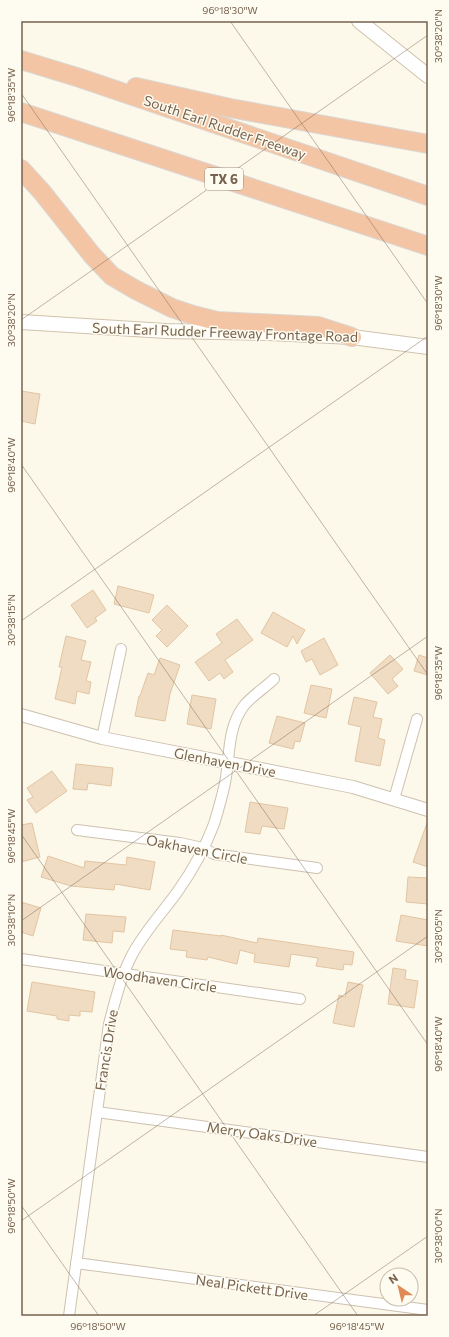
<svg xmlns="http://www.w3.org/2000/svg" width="449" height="1337" viewBox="0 0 449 1337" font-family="Commissioner,sans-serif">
	<rect width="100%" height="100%" fill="#fcf8ea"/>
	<g fill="#f0dcc2" stroke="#e2c5a3">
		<path d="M21 391 40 394 35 424 21 421Z"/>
		<path d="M118 586 154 595 149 613 114 604Z"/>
		<path d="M93 590 106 610 95 618 97 621 87 628 71 605Z"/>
		<path d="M167 605 188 626 167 647 156 636 162 630 152 620Z"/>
		<path d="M273 612 305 630 297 644 293 636 287 647 261 633Z"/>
		<path d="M237 619 253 640 225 660 233 672 224 679 220 673 209 681 195 662 222 643 216 634Z"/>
		<path d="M66 636 86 641 81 660 91 662 86 681 91 682 89 694 77 691 75 704 55 699 62 667H59Z"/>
		<path d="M324 638 338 665 320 675 312 659 306 662 301 651Z"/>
		<path d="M390 655 403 669 392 679 398 686 388 694 370 673Z"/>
		<path d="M419 655 428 658V675L414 671Z"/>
		<path d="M160 658 180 665 170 694 165 721 135 716 139 696H140L148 673 154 675Z"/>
		<path d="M311 685 332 689 326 718 304 713Z"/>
		<path d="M192 695 216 699 211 729 187 724Z"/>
		<path d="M354 697 377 702 373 717 382 719 378 738 385 740 380 766 355 761 361 727 348 724Z"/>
		<path d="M277 716 305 723 300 742 295 741 293 749 269 743Z"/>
		<path d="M76 764 113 768 111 786 88 783 87 790 73 789Z"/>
		<path d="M52 771 67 791 36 813 27 800 33 797 27 788Z"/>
		<path d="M250 802 288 808 284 829 262 826 260 834 245 832Z"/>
		<path d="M32 823 40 857 21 862V825Z"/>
		<path d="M427 823H428V867L413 862Z"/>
		<path d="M48 856 84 868 85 861 126 865 127 857 155 862 150 890 115 884 114 890 71 886 41 877Z"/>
		<path d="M408 877 428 878V904L406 902Z"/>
		<path d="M21 902 41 908 33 936 21 932Z"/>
		<path d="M86 914 126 917 124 932 113 931 112 943 83 940Z"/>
		<path d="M401 915 428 920V946L396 941Z"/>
		<path d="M173 930 221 936V935L257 943 258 938 354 952 352 965 344 964 343 970 316 966 318 958 291 954 289 967 254 962 255 954 240 950 237 964 208 957 207 960 186 957 187 951 170 949Z"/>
		<path d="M393 968 406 970 405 979 418 981 414 1008 388 1004Z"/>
		<path d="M32 982 95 992 92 1012 80 1011V1016L69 1015V1021L57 1019V1016L27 1011Z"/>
		<path d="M348 982 363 985 354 1027 333 1023 339 995 345 997Z"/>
	</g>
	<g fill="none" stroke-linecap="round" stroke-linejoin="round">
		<defs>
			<g id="minor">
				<path d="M102 738 121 649"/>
				<path d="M394 799 417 719"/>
				<path d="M77 830 180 843 203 848 214 854 317 868"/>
				<path d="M21 959 300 999"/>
				<path d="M97 1112 428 1157"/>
				<path d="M76 1263 428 1310"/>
				<path d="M69 1316 109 1024C115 1001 121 976 132 955 144 932 163 912 178 891 192 871 205 848 214 824 218 811 222 797 225 783 230 758 227 729 243 707 249 698 266 687 274 679"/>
			</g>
			<path id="tertiary" d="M21 715 102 738 353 787 428 810"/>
			<g id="secondary">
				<path d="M359 21 428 76"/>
				<path d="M21 322 166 331 269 333 352 337 428 347"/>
			</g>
			<g id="motorway">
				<path d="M21 60 80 78 428 196"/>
				<path d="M136 87 230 108 428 144"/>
				<path d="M21 112 428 246"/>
				<path d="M21 169 42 192 92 255 112 276 136 290 172 308 193 315 217 321 318 326 352 337"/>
			</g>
		</defs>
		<use href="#minor" stroke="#cec1b0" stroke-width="12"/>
		<use href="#tertiary" stroke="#cec1b0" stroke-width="14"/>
		<use href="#secondary" stroke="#d1c3ad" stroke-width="16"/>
		<use href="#motorway" stroke="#dbd6d1" stroke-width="20"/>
		<use href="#minor" stroke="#fff" stroke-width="10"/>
		<use href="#tertiary" stroke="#fff" stroke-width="12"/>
		<use href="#secondary" stroke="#fff" stroke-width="14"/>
		<use href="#motorway" stroke="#f3c5a4" stroke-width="18"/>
	</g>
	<path fill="none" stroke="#76624e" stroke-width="1" stroke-opacity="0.45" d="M230 21 428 304M21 93 428 675M21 320 428 35M21 464 428 1045M21 621 428 336M21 834 358 1316M21 921 428 636M21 1205 99 1316M21 1221 428 936M313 1316 428 1236"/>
	<g text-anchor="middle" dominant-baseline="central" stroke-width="3" stroke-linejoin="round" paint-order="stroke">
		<rect fill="#fefbf0" stroke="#9f907f" stroke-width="1" x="205" y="168" width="38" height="22" rx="3"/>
		<g font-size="13" font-weight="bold" fill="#76624e">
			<text x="224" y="179">TX 6</text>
		</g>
		<g font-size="14" fill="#76624e" stroke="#fefbf0">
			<text transform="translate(225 127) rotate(19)">South Earl Rudder Freeway</text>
			<text transform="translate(225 332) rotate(2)">South Earl Rudder Freeway Frontage Road</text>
			<text transform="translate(225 762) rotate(11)">Glenhaven Drive</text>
			<text transform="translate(197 849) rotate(11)">Oakhaven Circle</text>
			<text transform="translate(160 979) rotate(8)">Woodhaven Circle</text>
			<text transform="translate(106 1050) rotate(-81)">Francis Drive</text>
			<text transform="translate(262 1134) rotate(8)">Merry Oaks Drive</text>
			<text transform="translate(252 1287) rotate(8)">Neal Pickett Drive</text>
		</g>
	</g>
	<rect width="449" height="1337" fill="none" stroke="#fefbf0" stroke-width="44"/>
	<g transform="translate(399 1287) rotate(325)"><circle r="19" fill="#fefbf0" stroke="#c8beaf"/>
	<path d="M0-3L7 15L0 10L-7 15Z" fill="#e08a55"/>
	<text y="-6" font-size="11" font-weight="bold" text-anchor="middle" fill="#76624e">N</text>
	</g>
	<rect x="22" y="22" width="405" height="1293" fill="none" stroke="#76624e" stroke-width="1.5"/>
	<g font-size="10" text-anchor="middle" fill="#76624e">
		<text x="230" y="14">96°18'30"W</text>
		<text transform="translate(438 36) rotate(-90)" y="4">30°38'20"N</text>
		<text transform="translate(11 95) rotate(-90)" y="4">96°18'35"W</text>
		<text transform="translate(438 303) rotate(-90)" y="4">96°18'30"W</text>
		<text transform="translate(11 320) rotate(-90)" y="4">30°38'20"N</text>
		<text transform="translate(11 465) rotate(-90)" y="4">96°18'40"W</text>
		<text transform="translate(11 620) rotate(-90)" y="4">30°38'15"N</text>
		<text transform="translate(438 673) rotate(-90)" y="4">96°18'35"W</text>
		<text transform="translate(11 836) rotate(-90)" y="4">96°18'45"W</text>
		<text transform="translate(11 920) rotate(-90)" y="4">30°38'10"N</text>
		<text transform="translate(438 936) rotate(-90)" y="4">30°38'05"N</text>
		<text transform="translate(438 1044) rotate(-90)" y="4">96°18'40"W</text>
		<text transform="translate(11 1206) rotate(-90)" y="4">96°18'50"W</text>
		<text transform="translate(438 1236) rotate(-90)" y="4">30°38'00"N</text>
		<text x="98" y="1330">96°18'50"W</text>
		<text x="357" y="1330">96°18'45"W</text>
	</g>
</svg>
